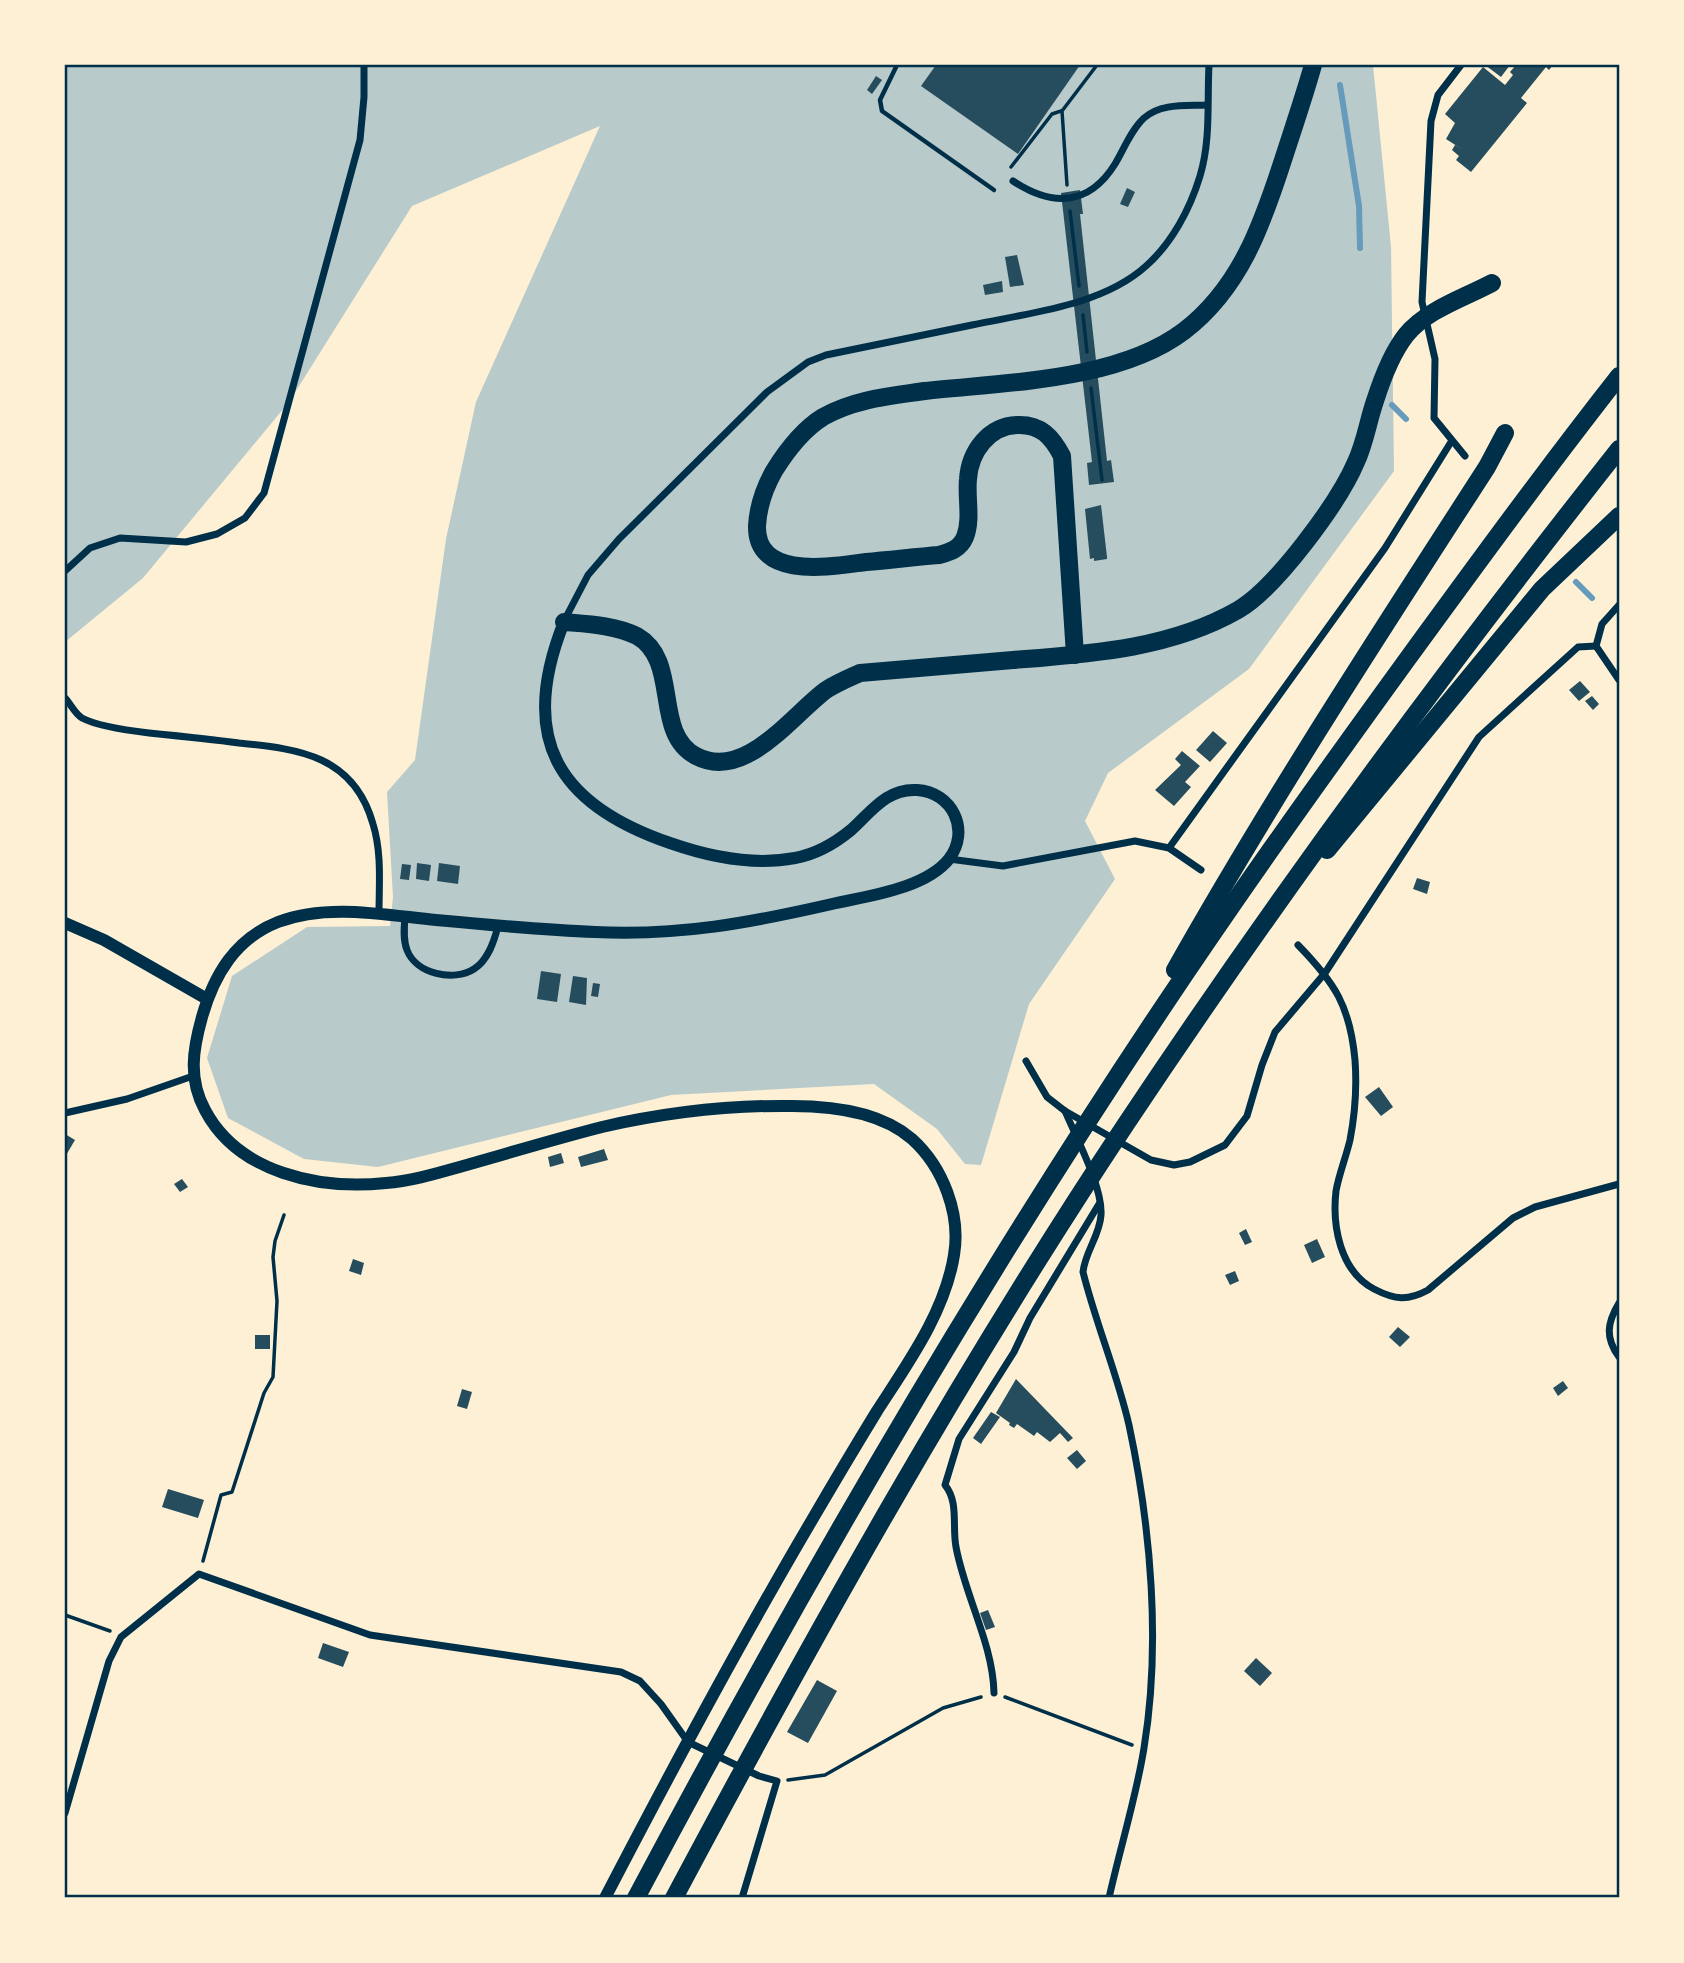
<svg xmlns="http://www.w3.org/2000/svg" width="1684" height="1963" viewBox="0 0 1684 1963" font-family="'Titillium Web',sans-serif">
	<rect width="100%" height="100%" fill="#fdf0d5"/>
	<path fill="#b9caca" d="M65 65H1373L1391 247 1394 471 1249 669 1108 773 1085 821 1115 879 1029 1004 981 1165 965 1164 937 1129 874 1084 671 1095 378 1167 304 1159 228 1118 207 1058 232 976 307 927 390 926 393 897 387 792 415 760 446 539 476 402 600 126 412 206 289 402 143 578 65 642Z"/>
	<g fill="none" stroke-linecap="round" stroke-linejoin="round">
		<g stroke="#669bbc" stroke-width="6">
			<path d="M1340 85 1359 206 1360 248"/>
			<path d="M1392 405 1406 419"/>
			<path d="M1576 582 1592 598"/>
		</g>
	</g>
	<g fill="#264d5e">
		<path d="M936 65H1080L1018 154 921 86Z"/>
		<path d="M1485 65H1510L1501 77Z"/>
		<path d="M1516 65H1553L1549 70 1546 67 1521 98 1527 103 1471 172 1456 160 1459 156 1452 150 1455 145 1463 150 1446 139 1455 123 1445 114 1483 67 1505 85 1513 75 1510 72Z"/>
		<path d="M876 76 882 80 872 94 867 90Z"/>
		<path d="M1127 188 1135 192 1128 207 1120 204Z"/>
		<path d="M1080 190 1083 214H1080L1107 461 1111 460 1114 482 1089 485 1087 463 1092 462 1061 193Z"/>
		<path d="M1017 255 1024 285 1010 287 1005 257Z"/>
		<path d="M1002 281 1003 292 985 295 983 285Z"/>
		<path d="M1101 505 1107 557V559L1094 561V558L1090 559 1085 509Z"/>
		<path d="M1580 681 1590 692 1579 701 1569 690Z"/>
		<path d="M1592 696 1599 704 1593 710 1585 701Z"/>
		<path d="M1213 731 1227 743 1210 762 1196 750Z"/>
		<path d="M1182 751 1200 766 1185 782 1191 787 1174 806 1155 790 1181 765 1175 759Z"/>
		<path d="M417 863 431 865 429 881 416 879Z"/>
		<path d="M439 863 460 866 458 884 437 881Z"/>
		<path d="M402 864 411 865 409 880 400 879Z"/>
		<path d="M1417 878 1430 882 1427 894 1413 889Z"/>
		<path d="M541 971 561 974 557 1002 537 999Z"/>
		<path d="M573 976 587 978 586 1005 569 1002Z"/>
		<path d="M593 983 600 984 598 997 591 996Z"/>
		<path d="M1379 1087 1393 1107 1381 1116 1365 1097Z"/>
		<path d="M65 1134 75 1140 65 1157Z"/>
		<path d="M604 1149 608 1160 581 1167 578 1157Z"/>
		<path d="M561 1153 564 1163 550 1167 548 1157Z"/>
		<path d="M182 1179 188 1187 180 1192 174 1184Z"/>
		<path d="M1246 1229 1252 1242 1245 1245 1239 1233Z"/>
		<path d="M1317 1239 1325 1257 1312 1263 1304 1245Z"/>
		<path d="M353 1259 364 1263 361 1275 349 1271Z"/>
		<path d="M1235 1271 1239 1281 1230 1285 1225 1275Z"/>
		<path d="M1398 1327 1410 1337 1400 1347 1389 1337Z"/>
		<rect x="255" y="1335" width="15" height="14"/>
		<path d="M1016 1379 1073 1438 1068 1442 1060 1433 1050 1442 1037 1432 1034 1436 1017 1424 1014 1428 1009 1425 1010 1423 996 1413Z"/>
		<path d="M1563 1381 1568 1388 1558 1396 1553 1388Z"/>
		<path d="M462 1389 472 1392 467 1409 457 1406Z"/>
		<path d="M991 1412 1000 1417 981 1444 973 1438Z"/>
		<path d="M1077 1450 1086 1461 1077 1469 1067 1458Z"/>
		<path d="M168 1489 204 1500 198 1518 162 1507Z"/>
		<path d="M988 1610 995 1627 986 1630 980 1613Z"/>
		<path d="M323 1643 349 1652 343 1667 318 1658Z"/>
		<path d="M1256 1658 1272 1673 1260 1686 1244 1671Z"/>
		<path d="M817 1680 837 1691 808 1743 787 1732Z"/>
	</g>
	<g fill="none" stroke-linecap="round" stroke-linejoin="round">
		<g stroke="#003049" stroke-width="3.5">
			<path d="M1011 167 1052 114 1061 111"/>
			<path d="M1067 185 1062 111 1097 65"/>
			<path d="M1070 211 1079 286"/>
			<path d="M1083 315 1087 352"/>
			<path d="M1091 388 1102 480"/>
			<path d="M203 1561 221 1495 232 1492 264 1393 273 1377 277 1301 273 1257 275 1241 284 1215"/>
			<path d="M65 1615 110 1631"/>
			<path d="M1005 1697 1132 1745"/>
			<path d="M788 1780 825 1775 943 1708 981 1697"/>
		</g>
		<path stroke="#003049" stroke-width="4.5" d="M897 65 880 100 882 111 994 190"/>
		<g stroke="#003049" stroke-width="7">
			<path d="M1461 65 1438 95 1431 121 1422 302 1435 359 1434 418 1465 456"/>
			<path d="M1013 181C1052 207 1089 206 1115 164 1124 149 1131 130 1144 118 1161 103 1186 106 1207 105"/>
			<path d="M65 571 90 548 120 538 186 542 217 534 245 518 264 493 360 140 364 97V65"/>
			<path d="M1619 605 1602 624 1596 646 1619 680"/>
			<path d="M564 621 588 575 619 539 767 392 808 362 826 355C875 345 923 335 972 325 1028 313 1102 306 1146 266 1172 243 1190 209 1200 176 1211 140 1207 101 1209 65"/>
			<path d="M65 698C70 703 75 714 82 718 97 726 132 731 149 733 179 736 209 739 239 743 300 749 354 756 373 824 382 853 379 884 379 914"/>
			<path d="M1169 848 1385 548 1451 442"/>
			<path d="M949 859 1003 866 1135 841 1169 848 1201 870"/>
			<path d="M405 917C404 928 403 940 407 950 416 974 454 982 474 969 488 960 494 942 498 926"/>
			<path d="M1298 945C1335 983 1350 1006 1355 1060 1357 1087 1355 1114 1350 1140 1346 1157 1339 1174 1336 1191 1332 1226 1340 1271 1374 1289 1395 1300 1408 1301 1428 1290L1513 1218 1535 1207 1619 1184"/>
			<path d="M1026 1061 1047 1097 1065 1111 1151 1160 1174 1165 1190 1162 1225 1145 1247 1116 1262 1065 1275 1032 1325 973 1479 737 1578 647 1596 646"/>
			<path d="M1065 1111C1076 1137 1103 1188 1101 1215 1100 1235 1085 1252 1083 1272 1096 1324 1117 1373 1129 1425 1151 1528 1161 1644 1144 1748 1136 1798 1120 1848 1109 1898"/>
			<path d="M65 1113 127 1099 193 1076"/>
			<path d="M1619 1303C1607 1323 1605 1338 1619 1357"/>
			<path d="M994 1693C993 1644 965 1596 956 1547 952 1526 959 1502 945 1485L959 1439 1014 1352 1030 1318 1099 1204"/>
			<path d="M65 1813 109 1661 121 1637 199 1574 370 1635 621 1672 640 1681 661 1704 688 1742 759 1776 777 1781 742 1898"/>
		</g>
		<g stroke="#003049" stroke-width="12">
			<path d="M564 622C518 737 556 804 670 843 710 857 753 866 795 858 817 854 834 844 851 830 871 812 887 788 917 790 952 792 971 830 949 859 925 889 867 896 832 904 749 923 680 936 595 932 542 930 489 925 436 920 385 915 327 903 278 922 235 939 214 975 202 1017 193 1049 188 1079 205 1110 238 1173 319 1190 386 1183 412 1181 438 1173 463 1166 509 1153 555 1139 602 1127 663 1113 729 1105 792 1106 832 1106 880 1111 912 1139 943 1167 961 1214 954 1255 945 1312 908 1363 877 1411 855 1447 833 1484 812 1520 739 1644 671 1771 605 1898"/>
			<path d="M65 923 104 940 207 999"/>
		</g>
		<g stroke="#003049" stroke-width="18">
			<path d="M564 622C588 624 615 625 637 636 681 661 652 733 696 756 745 782 792 715 826 690 837 683 849 678 860 673 911 669 962 664 1013 660 1089 654 1170 649 1238 610 1276 588 1339 502 1356 462 1365 443 1368 421 1375 401 1382 379 1391 354 1406 335 1426 310 1464 298 1492 283"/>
			<path d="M1075 655 1062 456C1052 437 1041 424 1017 425 989 426 970 451 968 479 966 498 972 519 965 537 960 549 950 552 939 555 915 557 890 560 866 562 833 566 756 581 757 526 758 508 765 487 774 471 787 450 802 430 823 417 854 399 891 396 925 391 1006 382 1118 381 1184 331 1240 288 1262 225 1283 160 1293 129 1304 97 1313 65"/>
			<path d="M1327 850 1542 589 1619 516"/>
			<path d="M1175 970C1272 798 1380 633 1487 467L1505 433"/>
			<path d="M636 1898C811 1568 1000 1244 1211 936 1274 843 1340 752 1406 661 1476 565 1546 469 1619 376"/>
			<path d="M674 1898C814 1635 961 1372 1126 1124 1281 891 1446 668 1619 449"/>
		</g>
	</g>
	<rect width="1684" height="1963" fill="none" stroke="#fdf0d5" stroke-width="133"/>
	<rect x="66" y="66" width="1552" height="1830" fill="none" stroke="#003049" stroke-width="2.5"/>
</svg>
